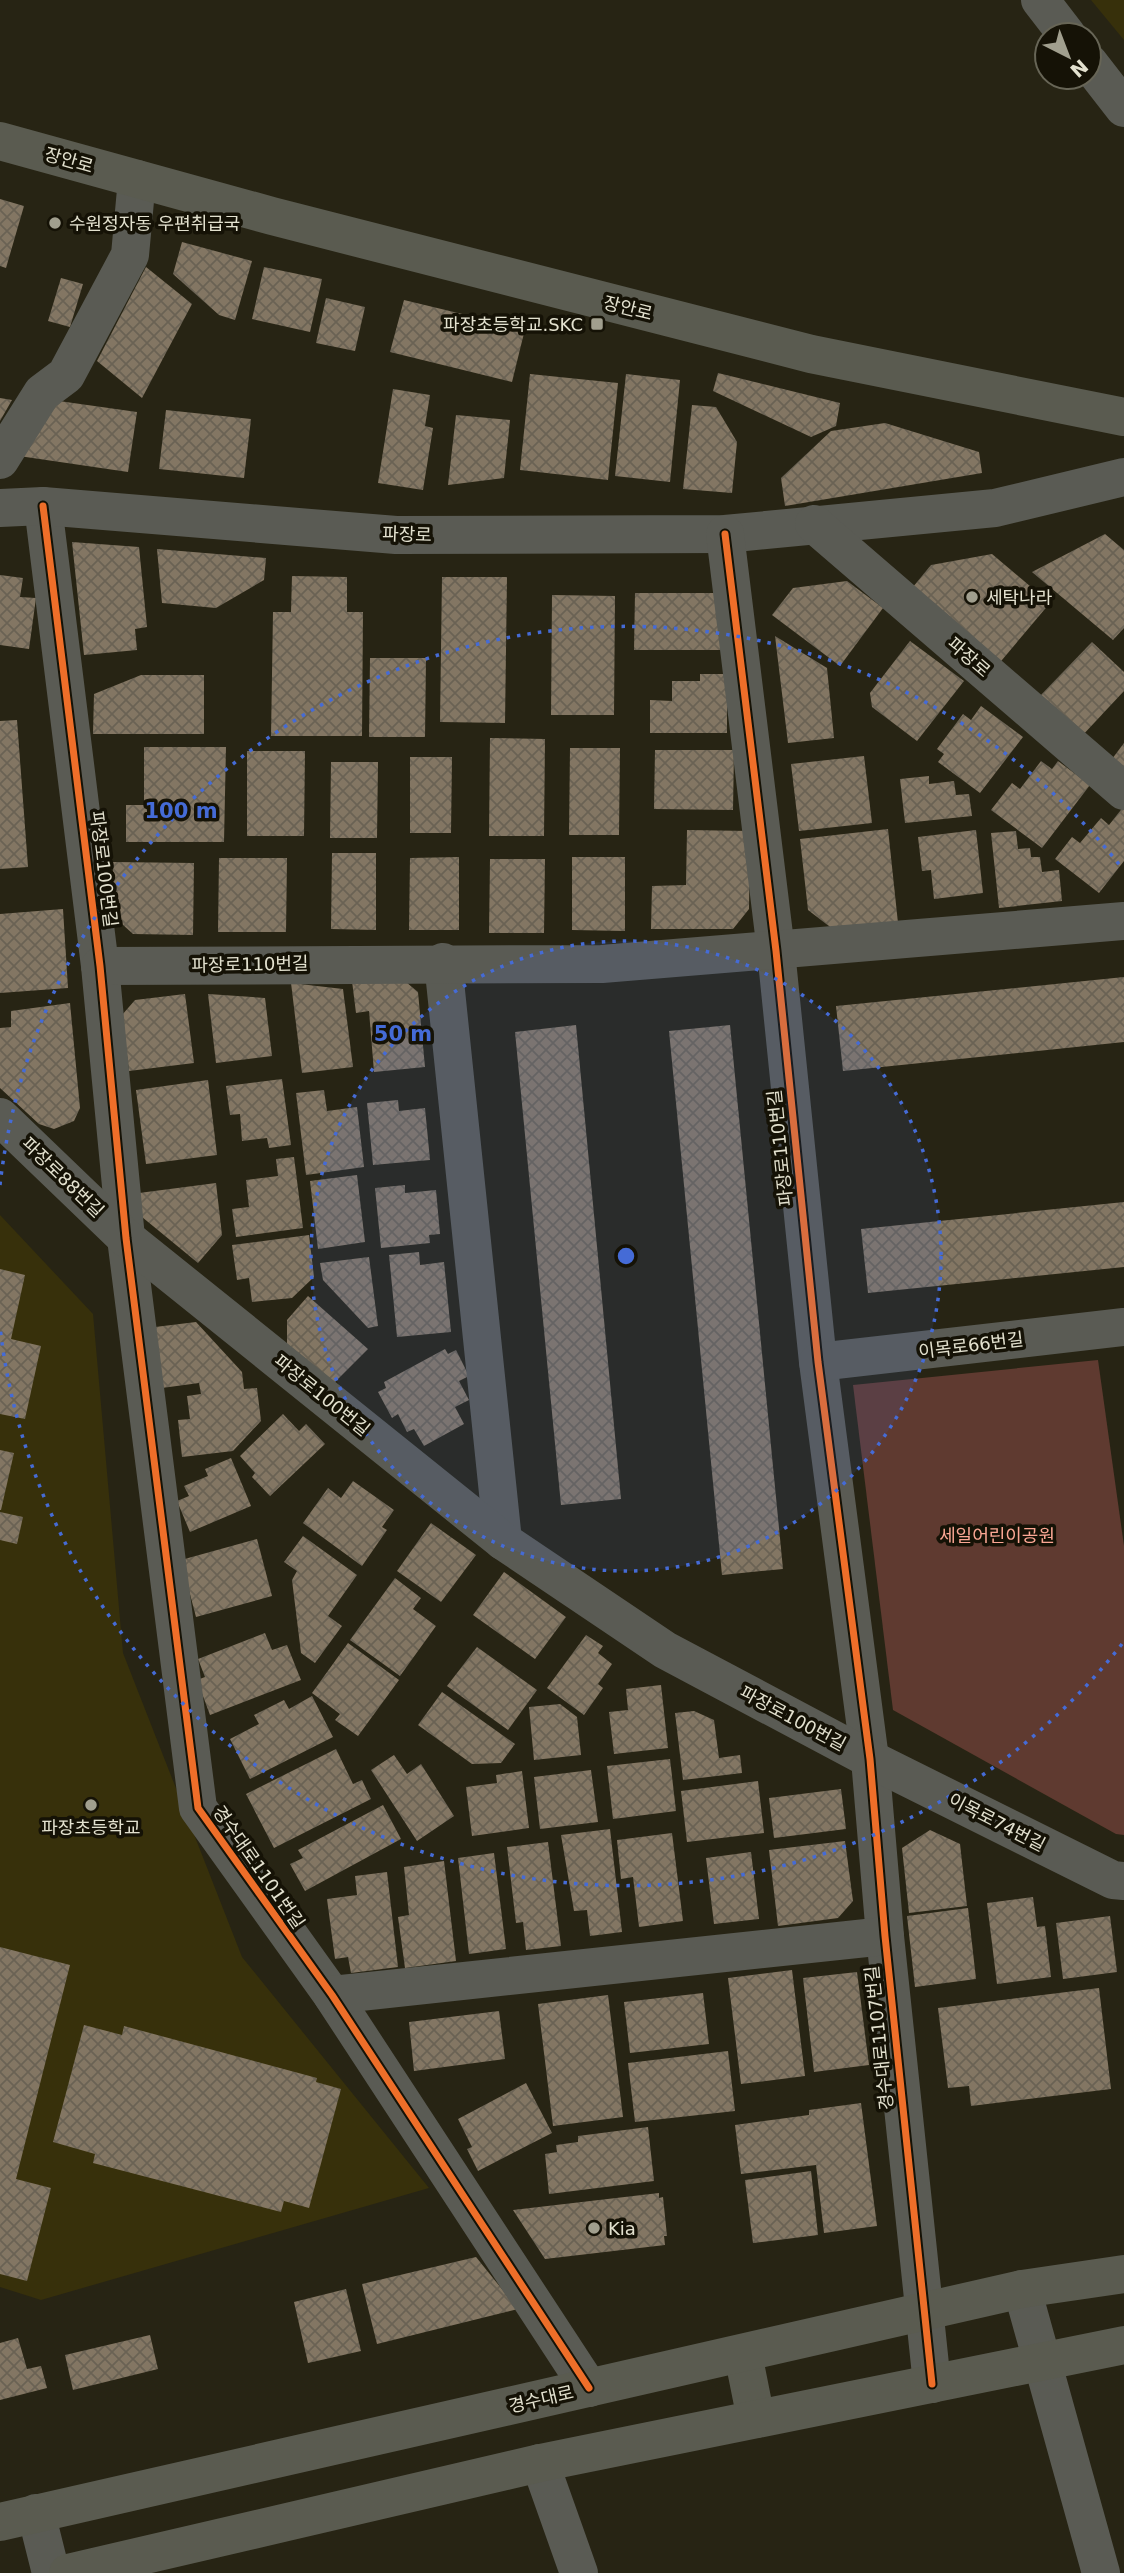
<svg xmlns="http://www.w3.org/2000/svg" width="1124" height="2573" viewBox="0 0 1124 2573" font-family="'DejaVu Sans','Noto Sans KR',sans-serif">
	<defs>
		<pattern id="building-cross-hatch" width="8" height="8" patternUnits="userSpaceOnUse" patternTransform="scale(1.75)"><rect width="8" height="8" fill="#837663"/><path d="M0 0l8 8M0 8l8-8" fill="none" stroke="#6a6254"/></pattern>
	</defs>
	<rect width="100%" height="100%" fill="#272414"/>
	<g fill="#37300b">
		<path d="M1091 0H1124V40Z"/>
		<path d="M0 1215 93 1314 123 1653 242 1957 429 2188 41 2300 0 2287Z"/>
	</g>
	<path fill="#5f3a30" d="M1098 1360 1124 1546V1835L1116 1834 893 1710 853 1385Z"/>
	<g fill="url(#building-cross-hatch)">
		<path d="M0 199 24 206 6 268 0 266Z"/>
		<path d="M182 242 252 261 235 320 219 315 173 274Z"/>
		<path d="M146 267 192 304 142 398 97 361Z"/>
		<path d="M264 267 322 279 310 332 252 319Z"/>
		<path d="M61 278 83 284 70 327 48 321Z"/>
		<path d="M326 298 365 307 355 351 316 343Z"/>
		<path d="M404 300 525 329 512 382 390 352Z"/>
		<path d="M718 373 840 403 836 426 811 437 713 391Z"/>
		<path d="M530 374 618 383 608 480 520 470Z"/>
		<path d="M626 374 680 380 670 482 615 476Z"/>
		<path d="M393 389 430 395 425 426 433 428 423 490 378 483Z"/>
		<path d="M0 398 12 400 0 421Z"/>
		<path d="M59 401 137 412 128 472 19 456Z"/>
		<path d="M692 405 716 407 737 442 732 493 683 489Z"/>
		<path d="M166 410 251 419 244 478 159 469Z"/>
		<path d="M456 415 510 420 504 478 448 485Z"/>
		<path d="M885 423 979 452 982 473 785 506 781 478 831 431Z"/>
		<path d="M1105 534 1124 550V628L1113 640 1032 572Z"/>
		<path d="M72 542 139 547 147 627 135 629 137 650 84 655Z"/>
		<path d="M157 549 266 558 264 580 216 608 162 603Z"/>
		<path d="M992 554 1050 603 991 673 903 599 931 565Z"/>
		<path d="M0 575 23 578 20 597 36 598 29 649 0 645Z"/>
		<path d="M292 576 347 577V612H363L362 736H271L273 612H291Z"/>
		<path d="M442 577H507L505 723 440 722Z"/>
		<path d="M847 581 883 608 840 666 772 615 793 588Z"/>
		<path d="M635 593H721L725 650H634Z"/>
		<path d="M552 595 615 596 614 715H551Z"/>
		<path d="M775 636 827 668 834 738 788 743Z"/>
		<path d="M910 641 964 681 917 741 872 707 870 693Z"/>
		<path d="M1092 642 1124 672V691L1080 738 1038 698Z"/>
		<path d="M370 658H426L425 737H369Z"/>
		<path d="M700 674H727V733H650V700L672 701V681H700Z"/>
		<path d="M141 675H204V734H93L94 694Z"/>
		<path d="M981 706 1023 737 980 793 938 762 944 754 937 749 963 714 971 720Z"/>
		<path d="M17 720 28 867 0 869V721Z"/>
		<path d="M490 738 545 739 544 836H489Z"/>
		<path d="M1124 743V774L1109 763Z"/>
		<path d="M144 747H226L224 842H126V805H144Z"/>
		<path d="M570 748H620L619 835H569Z"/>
		<path d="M655 750H734L733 810 654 809Z"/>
		<path d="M247 751H305L304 836H247Z"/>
		<path d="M864 756 872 823 799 831 791 764Z"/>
		<path d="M410 757H452L451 833H410Z"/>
		<path d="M1041 761 1052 769 1058 761 1090 785 1042 848 991 810 1012 783 1020 789Z"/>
		<path d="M331 762H378L377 838H330Z"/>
		<path d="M929 776V784L954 781 956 795 969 794 972 816 905 823 900 779Z"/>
		<path d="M1124 806V861L1099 893 1055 859 1072 837 1080 843 1101 818 1109 825Z"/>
		<path d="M888 829 898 923 834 930 808 910 800 839Z"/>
		<path d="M687 830 750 831 749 909 733 929H651L652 886 686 885Z"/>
		<path d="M976 830 983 893 934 899 931 870 922 871 918 837Z"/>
		<path d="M1016 831 1018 849 1030 848 1031 857H1040L1042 872 1059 870 1062 901 999 908 991 833Z"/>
		<path d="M332 853H376V930L331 929Z"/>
		<path d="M459 857V930H409L410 858Z"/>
		<path d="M572 857H625V931L572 930Z"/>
		<path d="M219 858H287L286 932H218Z"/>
		<path d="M490 859H545L544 933H489Z"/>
		<path d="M113 862 194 863 193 935 133 934 112 915Z"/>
		<path d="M63 909 68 988 0 993V914Z"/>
		<path d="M394 972 418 992 425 1067 374 1072 369 1011 356 1013 351 973Z"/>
		<path d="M1124 977V1042L843 1071 836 1006Z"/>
		<path d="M291 983 343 989 353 1067 302 1073Z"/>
		<path d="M185 994 194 1063 129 1071 122 1015 135 1000Z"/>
		<path d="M208 994 265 998 272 1056 216 1063Z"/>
		<path d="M70 1003 80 1108 74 1121 54 1129 39 1124 0 1088V1028L11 1027V1011Z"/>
		<path d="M576 1025 621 1499 561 1505 515 1032Z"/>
		<path d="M730 1025 783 1569 722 1575 669 1031Z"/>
		<path d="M282 1079 291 1145 269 1148 267 1138 242 1141 240 1114 230 1115 226 1086Z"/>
		<path d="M208 1080 217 1155 146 1164 136 1090Z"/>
		<path d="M324 1090 327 1111 357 1107 364 1167 306 1175 296 1093Z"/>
		<path d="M398 1100 399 1111 425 1108 430 1160 373 1165 367 1103Z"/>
		<path d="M294 1157 303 1228 236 1237 232 1209 249 1207 246 1180 278 1176 276 1159Z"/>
		<path d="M357 1175 365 1242 318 1249 310 1181Z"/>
		<path d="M216 1183 222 1235 198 1263 142 1217 139 1193Z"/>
		<path d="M405 1185V1193L436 1190 440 1234 429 1235 430 1243 381 1248 375 1188Z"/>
		<path d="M1124 1202V1267L868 1293 861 1229Z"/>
		<path d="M309 1235 314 1277 292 1298 252 1302 249 1278 237 1280 232 1245Z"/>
		<path d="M419 1252 420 1265 444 1262 451 1332 397 1337 389 1255Z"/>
		<path d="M369 1257 378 1326 368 1328 323 1280 320 1263Z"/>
		<path d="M0 1269 25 1275 11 1339 41 1346 25 1419 0 1414Z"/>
		<path d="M308 1296 368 1349 330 1387 287 1350V1320Z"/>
		<path d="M196 1322 242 1372 244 1389 257 1388 261 1421 233 1451 182 1457 178 1420 190 1419 187 1396 201 1394 199 1383 162 1388 155 1327Z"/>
		<path d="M445 1349 448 1354 456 1350 469 1376 459 1381 469 1400 455 1407 464 1424 424 1446 414 1429 407 1432 398 1414 392 1418 378 1392 386 1388 384 1382Z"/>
		<path d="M283 1414 299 1431 306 1424 325 1444 270 1496 252 1477 255 1473 240 1456Z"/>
		<path d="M0 1450 14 1453 1 1510H0Z"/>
		<path d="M231 1458 251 1506 190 1532 177 1501 189 1496 184 1486 208 1476 205 1469Z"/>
		<path d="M353 1481 394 1510 382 1527 387 1530 362 1566 303 1523 328 1488 341 1498Z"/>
		<path d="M0 1512 23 1517 17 1544 0 1540Z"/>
		<path d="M431 1523 476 1555 441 1602 397 1571Z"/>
		<path d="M303 1536 357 1575 328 1616 342 1626 315 1663 301 1653 292 1580 297 1571 284 1562Z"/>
		<path d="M257 1539 272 1596 196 1617 181 1560Z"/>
		<path d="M504 1572 566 1617 535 1659 473 1615Z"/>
		<path d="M395 1578 421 1598 413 1609 436 1626 400 1676 350 1640Z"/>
		<path d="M265 1633 272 1650 287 1645 301 1680 210 1715 197 1680 205 1677 198 1659Z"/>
		<path d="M586 1635 603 1646 598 1653 612 1664 598 1684 603 1688 584 1715 547 1688Z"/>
		<path d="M348 1643 399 1680 358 1736 335 1720 340 1714 312 1693Z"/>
		<path d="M477 1647 537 1690 508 1730 447 1686Z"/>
		<path d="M661 1685 668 1748 614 1754 609 1712 628 1710 626 1689Z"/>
		<path d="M442 1692 515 1744 501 1763 472 1764 418 1725Z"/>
		<path d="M312 1696 333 1737 250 1779 230 1739 259 1724 254 1715 284 1700 289 1709Z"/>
		<path d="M560 1704 577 1717 581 1755 534 1760 529 1707Z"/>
		<path d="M694 1711 714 1720 719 1758 740 1755 742 1773 683 1780 675 1713Z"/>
		<path d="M336 1749 353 1784 362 1780 371 1799 274 1848 246 1794Z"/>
		<path d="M394 1755 407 1774 421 1764 454 1816 417 1841 371 1770Z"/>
		<path d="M670 1759 676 1811 613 1819 607 1766Z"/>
		<path d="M591 1770 598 1822 540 1829 534 1777Z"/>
		<path d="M522 1771 529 1828 472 1836 466 1787 497 1783 496 1775Z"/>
		<path d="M758 1781 764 1833 687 1842 681 1791Z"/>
		<path d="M841 1789 846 1829 774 1838 769 1798Z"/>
		<path d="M383 1805 401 1839 305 1891 290 1864 303 1858 298 1850Z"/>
		<path d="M610 1829 622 1932 590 1936 587 1910 574 1911 561 1835Z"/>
		<path d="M930 1830 960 1844 967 1906 909 1913 902 1848Z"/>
		<path d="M672 1833 683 1921 639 1927 633 1877 621 1879 617 1840Z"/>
		<path d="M845 1841 853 1901 838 1918 778 1926 769 1850Z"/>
		<path d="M548 1842 561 1946 526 1950 523 1922 516 1923 507 1847Z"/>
		<path d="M751 1852 759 1919 714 1924 706 1858Z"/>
		<path d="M494 1853 506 1949 469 1954 458 1858Z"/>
		<path d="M444 1861 456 1961 405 1968 398 1917 409 1915 404 1867Z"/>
		<path d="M387 1872 398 1967 351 1973 348 1957 335 1959 327 1899 357 1895 355 1876Z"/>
		<path d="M1033 1897 1037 1927 1045 1926 1051 1977 997 1984 987 1903Z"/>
		<path d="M968 1908 976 1979 915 1987 907 1916Z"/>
		<path d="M1110 1916 1117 1972 1063 1979 1056 1923Z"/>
		<path d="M0 1947 70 1965 16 2179 51 2188 27 2281 0 2274Z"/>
		<path d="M792 1970 805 2076 741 2084 728 1978Z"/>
		<path d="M857 1972 869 2065 814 2072 803 1978Z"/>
		<path d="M1099 1988 1111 2089 971 2106 969 2086 948 2088 938 2008Z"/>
		<path d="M703 1993 709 2044 630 2053 624 2002Z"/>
		<path d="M608 1995 623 2117 553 2126 538 2004Z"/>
		<path d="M499 2011 505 2059 414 2071 409 2022Z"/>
		<path d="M84 2025 122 2035 124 2026 317 2078 316 2082 341 2089 309 2208 284 2201 281 2212 93 2163 95 2154 53 2142Z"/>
		<path d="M728 2051 735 2111 635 2122 628 2063Z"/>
		<path d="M526 2083 552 2133 478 2171 467 2149 472 2147 458 2119Z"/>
		<path d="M861 2103 877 2226 824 2233 816 2165 741 2174 735 2125 809 2115V2110Z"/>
		<path d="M648 2127 654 2181 549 2194 545 2154 557 2152 556 2145 578 2142V2136Z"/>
		<path d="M811 2171 818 2235 753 2243 745 2180Z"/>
		<path d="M659 2193V2198L663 2197 667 2236H664L665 2245 545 2259 513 2210Z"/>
		<path d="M476 2257 518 2309 377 2344 362 2284Z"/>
		<path d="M346 2289 361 2351 308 2363 294 2302Z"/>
		<path d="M150 2335 158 2369 73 2390 65 2355Z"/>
		<path d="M18 2338 27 2369 41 2366 47 2388 0 2400V2343Z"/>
	</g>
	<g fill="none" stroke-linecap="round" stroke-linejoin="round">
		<g stroke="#5a5b54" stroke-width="38">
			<path d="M1040 0 1067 35"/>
			<path d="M1089 63 1124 108"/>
			<path d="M0 460 42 393 66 375 130 255 137 179"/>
			<path d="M43 506 100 966 126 1238 198 1808 332 1995 589 2388"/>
			<path d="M0 508 43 506 396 535 725 534 995 508 1124 477"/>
			<path d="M814 524 1124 791"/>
			<path d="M725 534 776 951 818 1362 870 1759 885 1936 932 2384"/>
			<path d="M443 962 503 1541"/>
			<path d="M100 966 602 964 1124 921"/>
			<path d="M0 1117 126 1238 503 1541 665 1650 870 1759 1113 1880 1124 1881"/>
			<path d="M818 1362 1124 1327"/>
			<path d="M332 1995 885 1936"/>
			<path d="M1022 2289 1101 2573"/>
			<path d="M540 2463 579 2573"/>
			<path d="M36 2513 51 2573"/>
		</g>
		<g stroke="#5a5b50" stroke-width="38">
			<path d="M0 141 272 216 811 354 1124 417"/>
			<path d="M743 2354 756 2419"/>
			<path d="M0 2522 1022 2289 1124 2274"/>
			<path d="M68 2573 540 2463 1124 2345"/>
		</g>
		<defs>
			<g id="cycleway">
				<path d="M43 506 100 966 126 1238 198 1808 332 1995 589 2388"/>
				<path d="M725 534 776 951 818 1362 870 1759 885 1936 932 2384"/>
			</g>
		</defs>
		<use href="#cycleway" stroke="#151206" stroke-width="11"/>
		<use href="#cycleway" stroke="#ee6e29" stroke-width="7"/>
	</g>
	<circle cx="626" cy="1256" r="315" fill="#456bd6" fill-opacity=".12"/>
	<g fill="none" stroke="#456bd6" stroke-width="3.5" stroke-dasharray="3.5 7">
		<circle cx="626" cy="1256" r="315"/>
		<path d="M1122 1644A630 630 0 0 1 0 1327M0 1185A630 630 0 0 1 1122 868"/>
	</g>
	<g fill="#a19f8e" stroke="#151206" stroke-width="2.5">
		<circle cx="55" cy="223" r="7"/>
		<rect x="590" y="317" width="14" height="14" rx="3.5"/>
		<circle cx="972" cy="597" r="7"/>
		<circle cx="91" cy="1805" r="7"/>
		<circle cx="594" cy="2228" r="7"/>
	</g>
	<g text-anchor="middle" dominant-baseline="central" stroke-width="7" stroke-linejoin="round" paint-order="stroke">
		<g font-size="18" fill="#e3e1cf" stroke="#151206">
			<text transform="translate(69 160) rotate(16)">장안로</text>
			<text transform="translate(628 308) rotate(14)">장안로</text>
			<text transform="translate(407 534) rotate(2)">파장로</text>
			<text transform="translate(969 657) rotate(41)">파장로</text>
			<text transform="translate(104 869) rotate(83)">파장로100번길</text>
			<text transform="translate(250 964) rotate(-1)">파장로110번길</text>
			<text transform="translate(780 1148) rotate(-96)">파장로110번길</text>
			<text transform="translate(63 1177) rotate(44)">파장로88번길</text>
			<text transform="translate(971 1345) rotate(-7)">이목로66번길</text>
			<text transform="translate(322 1395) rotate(39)">파장로100번길</text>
			<text transform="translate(793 1718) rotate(28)">파장로100번길</text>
			<text transform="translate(997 1822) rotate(27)">이목로74번길</text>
			<text transform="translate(259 1867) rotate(55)">경수대로1101번길</text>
			<text transform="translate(879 2038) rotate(-96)">경수대로1107번길</text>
			<text transform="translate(541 2399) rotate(-13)">경수대로</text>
		</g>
		<g font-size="18" fill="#e3e1cf" stroke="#151206" text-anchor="start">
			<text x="69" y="223">수원정자동 우편취급국</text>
			<text x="583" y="324" text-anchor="end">파장초등학교.SKC</text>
			<text x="986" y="597">세탁나라</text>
			<text x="91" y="1827" text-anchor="middle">파장초등학교</text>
			<text x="608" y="2228">Kia</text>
		</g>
		<g font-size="18" fill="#fca794" stroke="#151206">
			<text x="997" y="1535">세일어린이공원</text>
		</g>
	</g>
	<circle cx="626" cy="1256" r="10" fill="#456bd6" stroke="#151206" stroke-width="3.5"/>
	<g font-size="21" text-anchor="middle" font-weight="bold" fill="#456bd6" stroke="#151206" stroke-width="7" stroke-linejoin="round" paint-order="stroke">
		<text x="181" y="818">100 m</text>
		<text x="403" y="1041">50 m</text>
	</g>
	<g transform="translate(1068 56) rotate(138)"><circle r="33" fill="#151206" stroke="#676556" stroke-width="2"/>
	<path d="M0-5L12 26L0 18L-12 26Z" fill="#a19f8e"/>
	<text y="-10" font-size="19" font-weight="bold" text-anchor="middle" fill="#e3e1cf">N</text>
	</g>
</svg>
